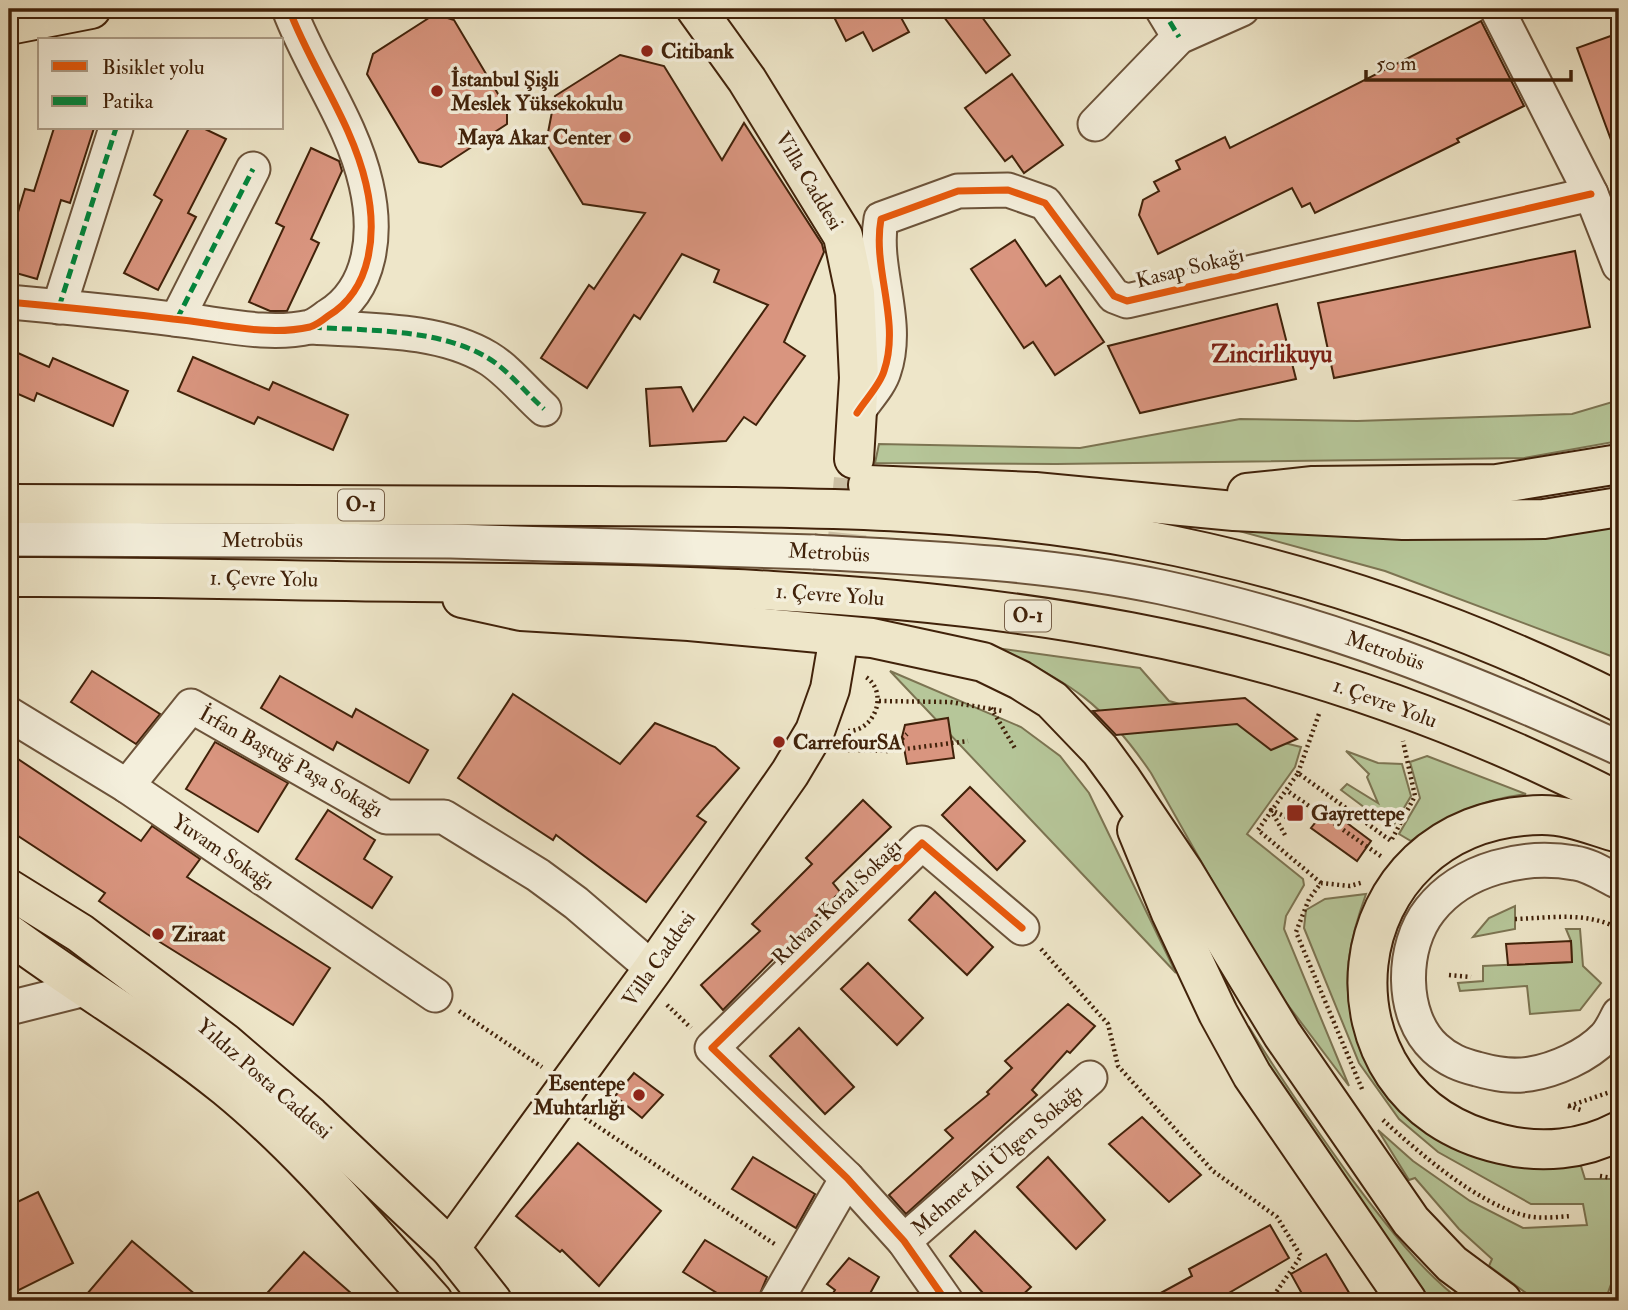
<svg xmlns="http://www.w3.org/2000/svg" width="1628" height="1310" viewBox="0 0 1628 1310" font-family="'IM FELL Double Pica',serif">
	<rect width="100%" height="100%" fill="#eee6c9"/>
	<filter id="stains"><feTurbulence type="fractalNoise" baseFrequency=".00286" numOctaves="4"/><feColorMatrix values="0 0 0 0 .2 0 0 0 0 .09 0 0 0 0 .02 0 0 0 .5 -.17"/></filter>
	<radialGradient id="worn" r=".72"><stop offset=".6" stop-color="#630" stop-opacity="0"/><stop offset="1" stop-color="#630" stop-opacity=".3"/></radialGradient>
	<g fill="#b6c699" stroke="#7c7452" stroke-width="2">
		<path d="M1619 400V441L1524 458 1056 464 875 463 879 444 1080 448 1240 419 1357 421 1572 414Z"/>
		<path d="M1619 523V565L1612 602 1619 633V659L1385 571 1232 529Z"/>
		<path d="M996 648 1140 668 1169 701 1228 717 1268 739 1301 747 1295 767 1247 834 1303 879 1304 885 1286 916 1284 929 1349 1086 1266 976 1151 773C1105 705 1070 681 996 648Z"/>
		<path d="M890 671 1021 727 1060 756 1089 793 1176 973Z"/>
		<path d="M1346 751 1378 763 1402 764 1411 796 1392 828 1341 790 1347 784 1378 803 1367 777 1369 774Z"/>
		<path d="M1427 756 1526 794C1481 800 1447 815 1411 841L1399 834 1420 798 1410 762Z"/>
		<path d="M1366 894C1352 933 1340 977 1353 1018 1362 1046 1387 1095 1408 1115 1450 1156 1524 1179 1580 1163L1585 1179H1619V1262L1605 1301H1537L1489 1266 1492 1259 1459 1229 1415 1178 1409 1180 1378 1130 1413 1161 1470 1201 1523 1228 1587 1225 1583 1204H1531L1438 1152 1399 1119 1359 1063 1304 928 1306 910 1325 899Z"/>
		<path d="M1515 906V929L1473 937 1489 918Z"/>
		<path d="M1566 929H1580L1583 966 1601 983 1580 1010 1530 1014 1527 986 1460 991 1458 983 1483 981V966L1572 962 1571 941Z"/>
		<path d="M1249 1027C1281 1079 1315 1128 1351 1178 1384 1222 1417 1267 1461 1301H1425L1243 1029Z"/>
	</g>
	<g fill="#d9957f" stroke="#41220a" stroke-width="2">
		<path d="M830 9H908L899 14 909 32 873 51 863 32 846 41Z"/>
		<path d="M938 9H976L1010 55 986 73Z"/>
		<path d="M435 14 454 20 507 109V124L441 167 419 162 367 74 373 54Z"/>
		<path d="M1481 21 1524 106 1457 139 1459 142 1315 213 1310 203 1302 207 1292 188 1158 254 1139 215 1143 200 1159 191 1154 182 1180 169 1176 161 1225 137 1230 148Z"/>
		<path d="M1619 33V156H1617L1577 48Z"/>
		<path d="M620 55 664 66 722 160 744 123 822 244 824 252 784 342 805 356 756 425 744 417 726 441 650 446 646 389 681 387 693 411 768 305 714 282 719 270 682 254 640 319 634 315 587 388 541 358 589 285 594 289 645 213 583 204 546 143 555 96Z"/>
		<path d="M1012 74 1063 145 1024 173 1012 156 1005 161 965 108Z"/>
		<path d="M54 128H94L70 203 61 200 37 279 9 271V242L25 189 34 191Z"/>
		<path d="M189 128H203L226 139 188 213 196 217 158 290 124 273 162 200 154 195Z"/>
		<path d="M311 148 339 161 342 171 311 239 319 243 287 311H270L249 302 284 227 276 223Z"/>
		<path d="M1015 240 1046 286 1060 276 1104 342 1055 375 1033 342 1024 348 971 269Z"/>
		<path d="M1575 251 1590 327 1334 378 1318 303Z"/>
		<path d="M1277 304 1296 379 1140 413 1108 346Z"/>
		<path d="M9 349 49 367 53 358 128 391 113 426 37 393 34 401 9 390Z"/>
		<path d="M193 357 269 390 273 382 348 415 333 450 258 417 254 424 178 391Z"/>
		<path d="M92 671 160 714 136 744 71 702Z"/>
		<path d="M280 676 352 717 356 709 428 750 409 783 337 742 333 750 261 708Z"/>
		<path d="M513 694 620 764 655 723 715 747 739 768 697 816 706 822 646 902 556 835 553 840 458 778Z"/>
		<path d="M1245 698 1297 739 1271 750 1237 724 1116 735 1093 711Z"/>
		<path d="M948 718 954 758 907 764 902 737 905 725Z"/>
		<path d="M215 742 288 783 258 832 186 789Z"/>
		<path d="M9 753 141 841 152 826 200 859 187 877 330 968 293 1025 147 934 99 901 105 893 9 830Z"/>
		<path d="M970 787 1025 841 997 870 942 815Z"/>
		<path d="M863 800 891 827 833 883 840 892 723 1010 701 985 760 931 752 924 812 864 806 858Z"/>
		<path d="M1327 808 1371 841 1357 861 1311 828Z"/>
		<path d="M328 810 375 840 364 859 392 877 372 908 296 859Z"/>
		<path d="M935 892 993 947 967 975 909 920Z"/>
		<path d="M1571 941 1572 962 1508 965 1506 944Z"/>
		<path d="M868 963 923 1018 897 1045 841 989Z"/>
		<path d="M1068 1004 1095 1026 1070 1053 1067 1051 1032 1090 1037 1095 906 1214 889 1195 953 1138 945 1130 989 1094 987 1092 1012 1068 1005 1061Z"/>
		<path d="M799 1028 854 1087 825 1114 770 1056Z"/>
		<path d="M634 1073 663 1095 642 1118 615 1096Z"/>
		<path d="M1142 1117 1201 1175 1169 1202 1109 1144Z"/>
		<path d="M578 1143 661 1211 599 1286 562 1250 560 1252 516 1216Z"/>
		<path d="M753 1157 815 1194 796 1228 732 1189Z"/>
		<path d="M1048 1157 1105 1220 1076 1249 1017 1187Z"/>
		<path d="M38 1192 73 1263 9 1295V1206Z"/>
		<path d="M1270 1225 1289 1258 1215 1301H1146L1192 1276 1189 1269Z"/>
		<path d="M975 1231 1031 1287 1016 1301H990L950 1256Z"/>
		<path d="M705 1240 767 1277 757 1301H730L683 1272Z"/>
		<path d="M132 1241 203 1301H81Z"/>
		<path d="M304 1252 360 1301H260Z"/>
		<path d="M1326 1254 1354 1301H1306L1291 1274Z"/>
		<path d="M849 1258 879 1277 866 1301H828L835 1290 827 1284Z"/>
	</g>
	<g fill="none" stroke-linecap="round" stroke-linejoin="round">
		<path stroke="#cbbfa3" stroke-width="38" stroke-dasharray="38 19" stroke-linecap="butt" d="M838 628 853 479"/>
		<defs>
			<g id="minor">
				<path d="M1162 9 1179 37"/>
				<path d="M1497 9 1591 194 1619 265"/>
				<path d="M1095 124 1179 37 1242 9"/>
				<path d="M9 302C63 307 118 312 173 319 217 323 266 337 310 327 316 325 323 320 328 316 373 289 377 231 366 184 352 122 311 68 289 9"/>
				<path d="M59 307 116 128"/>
				<path d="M177 319 253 169"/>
				<path d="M312 327C368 331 438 328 488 358 508 370 526 393 544 409"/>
				<path d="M857 413C865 400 880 385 884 371 901 321 872 269 881 219L958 191 1008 190 1045 203 1114 296 1127 301 1591 194"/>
				<path d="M9 539 451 541 814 552"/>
				<path d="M9 714 127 786 435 995"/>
				<path d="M127 786 191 706 386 817H444L538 875 576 903 653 969"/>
				<path d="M1619 882C1606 876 1590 865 1575 863 1525 854 1463 868 1430 910 1401 946 1400 1016 1435 1048 1448 1060 1461 1065 1477 1069 1495 1074 1511 1077 1530 1074 1555 1070 1587 1056 1605 1037 1611 1031 1615 1021 1619 1014"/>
				<path d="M9 1008 89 988"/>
				<path d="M904 1241 1090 1078"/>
				<path d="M776 1301 847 1178"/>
				<path d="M946 1301 904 1241 847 1178 712 1048 922 843 1022 928"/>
			</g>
			<g id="major">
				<path d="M696 9 747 80 843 236 855 293 859 378 854 459"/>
				<path d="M9 25 91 9"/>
				<path d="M9 889 80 933 225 1043 310 1116 450 1248 492 1301"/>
				<path d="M9 934C80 987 157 1031 226 1087 303 1150 367 1228 433 1301"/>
				<path d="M450 1248 653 969 790 773 815 731 830 689 836 654"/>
			</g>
			<g id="highway">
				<path d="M868 485 1035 492 1234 511 1403 520 1544 519 1619 507"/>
				<path d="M1247 493 1313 486 1497 484 1619 464"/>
				<path d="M9 504C204 505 399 505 594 506 778 507 964 505 1145 540 1309 571 1470 627 1619 702"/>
				<path d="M9 577C144 576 278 581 413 582 652 584 894 587 1129 632 1299 664 1466 723 1619 802"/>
				<path d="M462 598 521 611 689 621 872 638 983 662 1020 680 1052 700 1100 750 1122 780 1184 872 1282 1034 1411 1221 1452 1264 1502 1301"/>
				<path d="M1137 830 1171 913 1218 1013 1252 1075 1407 1301"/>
				<path d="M1619 833C1594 826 1569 815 1542 815 1331 818 1304 1099 1501 1144 1541 1154 1583 1150 1619 1131"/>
			</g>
		</defs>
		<use href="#minor" stroke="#6c533a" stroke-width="37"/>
		<use href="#major" stroke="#41220a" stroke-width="42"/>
		<use href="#highway" stroke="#41220a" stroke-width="42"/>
		<g stroke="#41220a" stroke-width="4.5" stroke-dasharray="2 3.5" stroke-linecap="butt">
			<path d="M879 701 950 702 1003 711"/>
			<path d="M991 708 1016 750"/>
			<path d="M848 731C875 731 889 693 866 677"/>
			<path d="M842 750 889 751 968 741"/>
			<path d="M890 750 907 734"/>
			<path d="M1298 773 1320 711"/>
			<path d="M1289 792 1382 857"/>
			<path d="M1285 835 1271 810 1295 821"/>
			<path d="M1392 839 1415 796 1403 741"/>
			<path d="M1321 883 1258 830 1298 773 1391 841"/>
			<path d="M1515 919C1551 918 1587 911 1619 929"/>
			<path d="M1041 949 1108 1024 1118 1066 1213 1171 1277 1217 1301 1256 1270 1301"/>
			<path d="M1449 975 1471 977"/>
			<path d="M667 1005 691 1028"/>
			<path d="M459 1011 542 1067"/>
			<path d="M1362 1089 1296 932 1309 899 1321 883 1350 886 1364 882"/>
			<path d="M1568 1106 1581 1110"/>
			<path d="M1569 1106 1619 1089"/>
			<path d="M585 1118 776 1245"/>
			<path d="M1383 1120C1419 1153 1479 1205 1527 1216 1541 1219 1557 1217 1571 1216"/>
			<path d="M1600 1176 1619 1179"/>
			<path d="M1610 1301 1619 1274"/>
		</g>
		<use href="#minor" stroke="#f4efdc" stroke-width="33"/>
		<use href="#major" stroke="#eee6c9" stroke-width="38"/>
		<use href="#highway" stroke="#eee6c9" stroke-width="38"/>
		<defs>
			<path id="minor-bridge" d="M814 552C930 558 1047 563 1161 587 1326 622 1467 679 1619 748"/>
		</defs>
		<use href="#minor-bridge" stroke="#6c533a" stroke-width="37" stroke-linecap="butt"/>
		<use href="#minor-bridge" stroke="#f4efdc" stroke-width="33"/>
		<g stroke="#00873e" stroke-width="5" stroke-dasharray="10 5" stroke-linecap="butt">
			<path d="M1162 9 1179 37"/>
			<path d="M59 307 116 128"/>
			<path d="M177 319 253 169"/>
			<path d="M312 327C368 331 438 328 488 358 508 370 526 393 544 409"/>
		</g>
		<defs>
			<g id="cycleway">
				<path d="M9 302C63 307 118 312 173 319 217 323 266 337 310 327 316 325 323 320 328 316 373 289 377 231 366 184 352 122 311 68 289 9"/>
				<path d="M857 413C865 400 880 385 884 371 901 321 872 269 881 219L958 191 1008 190 1045 203 1114 296 1127 301 1591 194"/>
				<path d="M946 1301 904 1241 847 1178 712 1048 922 843 1022 928"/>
			</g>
		</defs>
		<use href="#cycleway" stroke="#f4efdc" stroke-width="11"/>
		<use href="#cycleway" stroke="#e8590c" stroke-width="7"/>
	</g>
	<g fill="#8f2418" stroke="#f4efdc" stroke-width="2.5">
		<circle cx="647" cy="51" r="7"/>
		<circle cx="437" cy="91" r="7"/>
		<circle cx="625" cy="137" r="7"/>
		<circle cx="779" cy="742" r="7"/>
		<rect x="1286" y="804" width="18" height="18" rx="3.5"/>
		<circle cx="158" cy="934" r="7"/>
		<circle cx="639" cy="1095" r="7"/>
	</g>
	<g text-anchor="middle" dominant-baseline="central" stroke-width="7" stroke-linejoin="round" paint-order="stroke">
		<g fill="#f4efdc" stroke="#776049" stroke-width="2">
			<rect x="338" y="489.5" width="46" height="31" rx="5"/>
			<rect x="1005" y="600.5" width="46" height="31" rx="5"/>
		</g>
		<g font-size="19" font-weight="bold" fill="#41220a">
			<text x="361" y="505">O-1</text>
			<text x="1028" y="616">O-1</text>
		</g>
		<g font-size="21" font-weight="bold" fill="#41220a" stroke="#f4efdc" text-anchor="start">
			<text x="661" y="51">Citibank</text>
			<text x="451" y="79">İstanbul Şişli<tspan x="451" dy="24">Meslek Yüksekokulu</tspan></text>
			<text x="611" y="137" text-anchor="end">Maya Akar Center</text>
			<text x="793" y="742">CarrefourSA</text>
			<text x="1311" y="813">Gayrettepe</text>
			<text x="172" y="934">Ziraat</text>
			<text x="625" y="1083" text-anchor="end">Esentepe<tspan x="625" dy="24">Muhtarlığı</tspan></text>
		</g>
		<g font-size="21" fill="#41220a" stroke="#f4efdc">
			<text transform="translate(809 181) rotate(59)">Villa Caddesi</text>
			<text transform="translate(1190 268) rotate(-14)">Kasap Sokağı</text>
			<text x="262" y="540">Metrobüs</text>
			<text transform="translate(829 553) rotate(3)">Metrobüs</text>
			<text transform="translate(264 579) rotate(1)">1. Çevre Yolu</text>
			<text transform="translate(830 595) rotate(4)">1. Çevre Yolu</text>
			<text transform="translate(1385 651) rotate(19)">Metrobüs</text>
			<text transform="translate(1385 703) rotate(20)">1. Çevre Yolu</text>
			<text transform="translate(291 762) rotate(29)">İrfan Baştuğ Paşa Sokağı</text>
			<text transform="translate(223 852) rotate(34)">Yuvam Sokağı</text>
			<text transform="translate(837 902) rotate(-44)">Rıdvan Koral Sokağı</text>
			<text transform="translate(659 959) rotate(-55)">Villa Caddesi</text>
			<text transform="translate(264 1079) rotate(41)">Yıldız Posta Caddesi</text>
			<text transform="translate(997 1160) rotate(-41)">Mehmet Ali Ülgen Sokağı</text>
		</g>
		<g font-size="24" font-weight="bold" fill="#7a1f14" stroke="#f4efdc">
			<text x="1272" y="354">Zincirlikuyu</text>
		</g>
	</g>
	<rect width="1628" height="1310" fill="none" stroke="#eee6c9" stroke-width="35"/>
	<rect x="10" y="10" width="1607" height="1289" fill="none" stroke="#41220a" stroke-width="3.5"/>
	<rect x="18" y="18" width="1593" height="1275" fill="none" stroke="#41220a" stroke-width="2"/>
	<rect x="38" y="38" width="245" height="91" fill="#f4efdc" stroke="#ac9d88" stroke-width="2"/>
	<rect x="52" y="61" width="35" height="10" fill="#e8590c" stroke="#ac9d88" stroke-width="2"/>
	<text x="102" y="74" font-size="21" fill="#41220a">Bisiklet yolu</text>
	<rect x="52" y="96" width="35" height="10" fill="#00873e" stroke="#ac9d88" stroke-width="2"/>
	<text x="102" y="108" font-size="21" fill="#41220a">Patika</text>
	<path d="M1366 70v10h205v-10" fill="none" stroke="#41220a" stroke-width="3.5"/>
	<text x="1376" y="70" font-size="21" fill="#41220a" stroke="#f4efdc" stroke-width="5" paint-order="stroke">50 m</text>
	<rect width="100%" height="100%" filter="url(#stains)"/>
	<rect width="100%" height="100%" fill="url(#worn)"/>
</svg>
